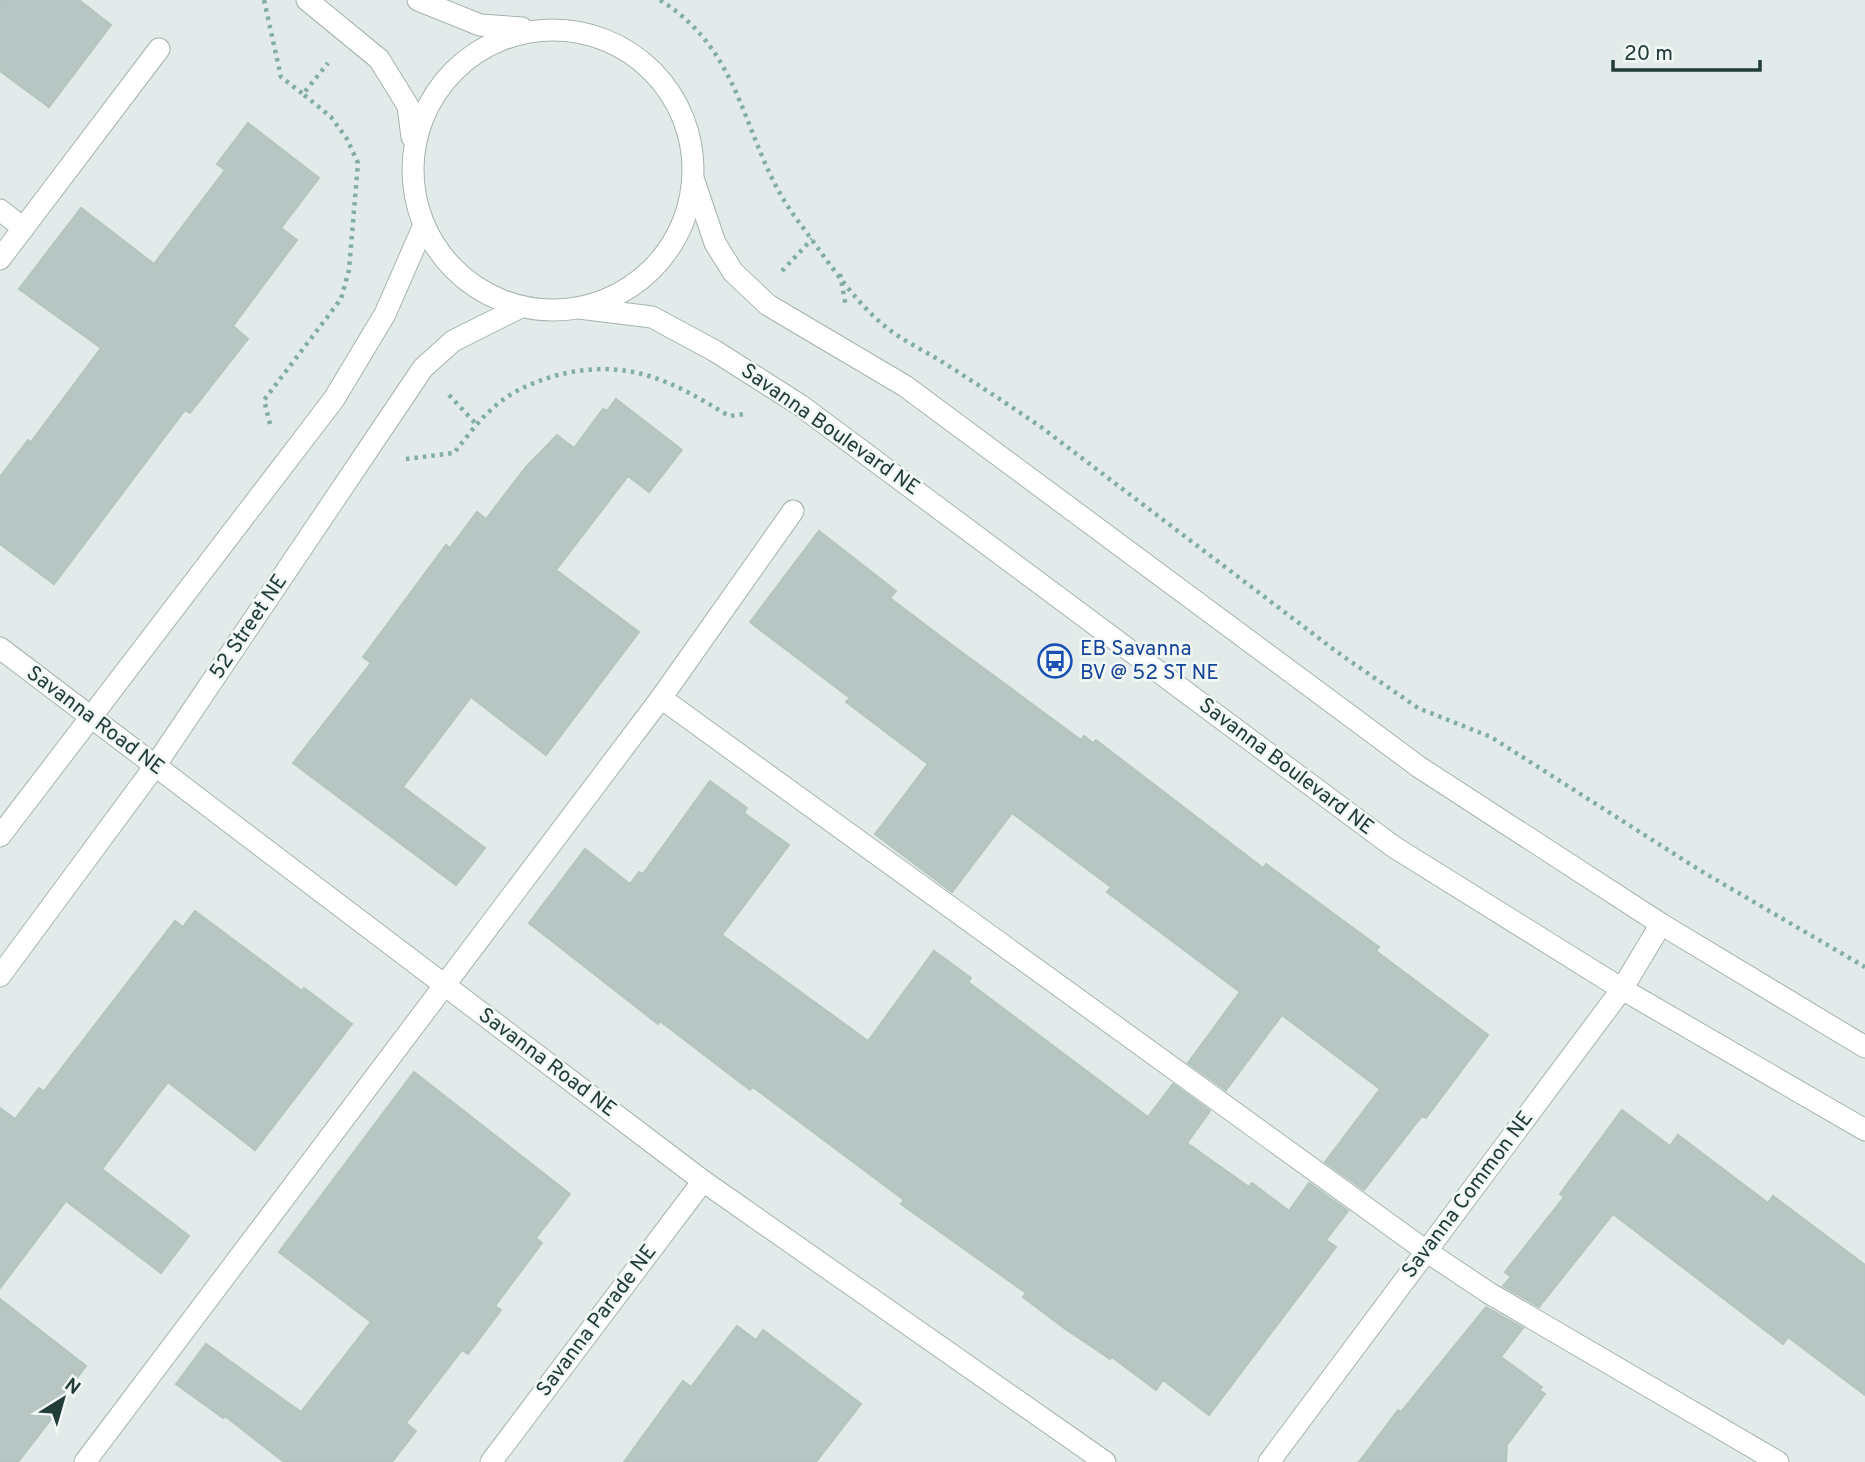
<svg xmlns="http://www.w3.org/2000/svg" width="1865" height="1462" viewBox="0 0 1865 1462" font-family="Overpass,sans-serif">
	<rect width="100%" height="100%" fill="#e2ebe9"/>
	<g fill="#b7c6c2" stroke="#b4c5c1" stroke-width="2">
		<path d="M0 0H79L111 25 49 107 0 71Z"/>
		<path d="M248 123 319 178 281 228 297 240 233 326 248 339 190 413 185 410 54 584 0 544V477L28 440 31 442 101 348 19 289 81 208 154 264 225 170 217 164Z"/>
		<path d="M616 399 682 450 649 492 628 476 556 570 639 632 546 755 471 697 403 787 485 848 456 885 293 763 371 663 363 657 446 545 450 548 477 512 486 519 526 467 557 435 574 448 603 409 607 411Z"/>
		<path d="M819 531 896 591 890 598 952 645 1081 740 1084 736 1093 743 1096 740 1263 868 1266 864 1379 947 1376 951 1488 1035 1426 1118 1422 1116 1364 1190 1325 1162 1380 1089 1282 1015 1226 1090 1188 1063 1240 992 1107 892 1111 887 1012 813 952 892 875 834 928 764 846 702 850 698 750 622Z"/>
		<path d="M710 781 747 808 744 813 789 845 722 935 868 1041 934 951 971 978 968 982 1148 1117 1173 1084 1210 1111 1187 1143 1249 1187 1252 1183 1289 1211 1309 1183 1348 1211 1326 1240 1336 1247 1209 1415 1163 1380 1156 1390 1112 1357 1110 1359 1064 1328 1023 1297 1026 1293 901 1204 904 1200 753 1087 750 1090 660 1021 658 1024 529 923 585 849 630 884 639 872 643 874Z"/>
		<path d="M195 911 302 991 304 988 352 1024 255 1150 168 1082 102 1169 189 1236 161 1273 66 1201 0 1288V1108L15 1119 39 1088 44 1091 175 921 183 927Z"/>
		<path d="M414 1072 570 1194 536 1238 542 1243 495 1306 501 1310 468 1354 462 1350 406 1423 416 1431 392 1462H284L225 1416 223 1418 176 1384 206 1344 301 1412 371 1322 279 1252Z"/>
		<path d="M1622 1110 1670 1146 1678 1135 1768 1203 1773 1196 1865 1265V1395L1788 1337 1783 1344 1613 1214 1539 1307 1503 1286 1511 1277 1505 1272 1564 1197 1560 1194Z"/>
		<path d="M0 1299 86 1366 55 1407 58 1410 18 1462H0Z"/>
		<path d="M1486 1307 1523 1328 1501 1357 1542 1387 1539 1390 1545 1394 1507 1445 1506 1462H1359L1398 1410 1401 1412Z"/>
		<path d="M737 1326 756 1340 763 1330 861 1404 816 1462H624L683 1381 691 1387Z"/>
	</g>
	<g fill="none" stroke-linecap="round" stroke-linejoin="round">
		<defs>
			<g id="minor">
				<path d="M307 0 379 59 408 106 412 137"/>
				<path d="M418 0 480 25 522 28"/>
				<circle cx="553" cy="170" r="140"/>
				<path d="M693 178 715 243 733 272 768 305 905 386 1419 767 1661 924 1865 1047"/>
				<path d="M0 210 23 228"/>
				<path d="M0 259 159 49"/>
				<path d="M579 308 652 317 715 351 800 405 1394 847 1622 989 1865 1130"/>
				<path d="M0 648 703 1181 1105 1462"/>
				<path d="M661 698 1426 1251 1489 1293 1778 1462"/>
				<path d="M0 836 334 399 385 314 424 225"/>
				<path d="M0 976 155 766 423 368 453 341 521 307"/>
				<path d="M85 1462 661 698 793 511"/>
				<path d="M491 1462 703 1181"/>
				<path d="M1269 1462 1622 989 1661 924"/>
			</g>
		</defs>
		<use href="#minor" stroke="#a5b3b1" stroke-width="23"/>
		<g stroke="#83aea8" stroke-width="4.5" stroke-dasharray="3.5 5" stroke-linecap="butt">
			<path d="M264 0 281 77 303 94"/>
			<path d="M660 0C748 55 741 146 798 221 823 254 853 301 886 327 903 341 925 351 944 363 977 384 1009 405 1041 427L1337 652 1418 708 1491 737 1701 871 1865 967"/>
			<path d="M782 271 812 239"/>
			<path d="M840 274 846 307"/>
			<path d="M449 395 477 425"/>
			<path d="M270 424 264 400 341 299 349 270 358 163 347 139 331 117 303 94 328 63"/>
			<path d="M406 459 454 453C466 438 478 421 493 408 510 392 531 383 554 376 625 357 669 379 729 416L744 414"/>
		</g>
		<use href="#minor" stroke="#fff" stroke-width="21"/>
	</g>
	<defs>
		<symbol id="bus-ring" viewBox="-11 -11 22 22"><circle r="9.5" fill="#f2f8f6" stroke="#1a4fb4" stroke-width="1.5"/><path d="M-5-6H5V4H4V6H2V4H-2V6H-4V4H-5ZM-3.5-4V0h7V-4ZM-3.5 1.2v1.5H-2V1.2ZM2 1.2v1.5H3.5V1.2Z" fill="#1a4fb4"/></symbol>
	</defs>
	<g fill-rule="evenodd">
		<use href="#bus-ring" x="1036" y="642" width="38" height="38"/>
	</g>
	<g text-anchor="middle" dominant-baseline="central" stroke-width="5" stroke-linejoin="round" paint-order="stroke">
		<g font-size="21" fill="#223c3a" stroke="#f2f8f6">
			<text transform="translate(830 430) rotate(35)">Savanna Boulevard NE</text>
			<text transform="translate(249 627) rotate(-56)">52 Street NE</text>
			<text transform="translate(95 721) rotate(37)">Savanna Road NE</text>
			<text transform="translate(1286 767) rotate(37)">Savanna Boulevard NE</text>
			<text transform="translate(547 1063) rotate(37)">Savanna Road NE</text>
			<text transform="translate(1468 1195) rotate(-53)">Savanna Common NE</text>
			<text transform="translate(597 1321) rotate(-53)">Savanna Parade NE</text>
		</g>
		<g font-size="21" fill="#164399" stroke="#f2f8f6" text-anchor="start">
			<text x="1080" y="649">EB Savanna<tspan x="1080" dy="24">BV @ 52 ST NE</tspan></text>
		</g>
	</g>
	<g transform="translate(63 1399) rotate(37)" stroke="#f2f8f6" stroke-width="5" paint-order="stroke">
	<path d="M0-5L12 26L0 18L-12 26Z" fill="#223c3a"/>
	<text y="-10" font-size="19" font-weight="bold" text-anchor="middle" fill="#223c3a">N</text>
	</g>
	<path d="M1613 60v10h147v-10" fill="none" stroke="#223c3a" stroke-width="3.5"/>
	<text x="1624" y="60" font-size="21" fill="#223c3a" stroke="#f2f8f6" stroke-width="5" paint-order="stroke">20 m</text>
</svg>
